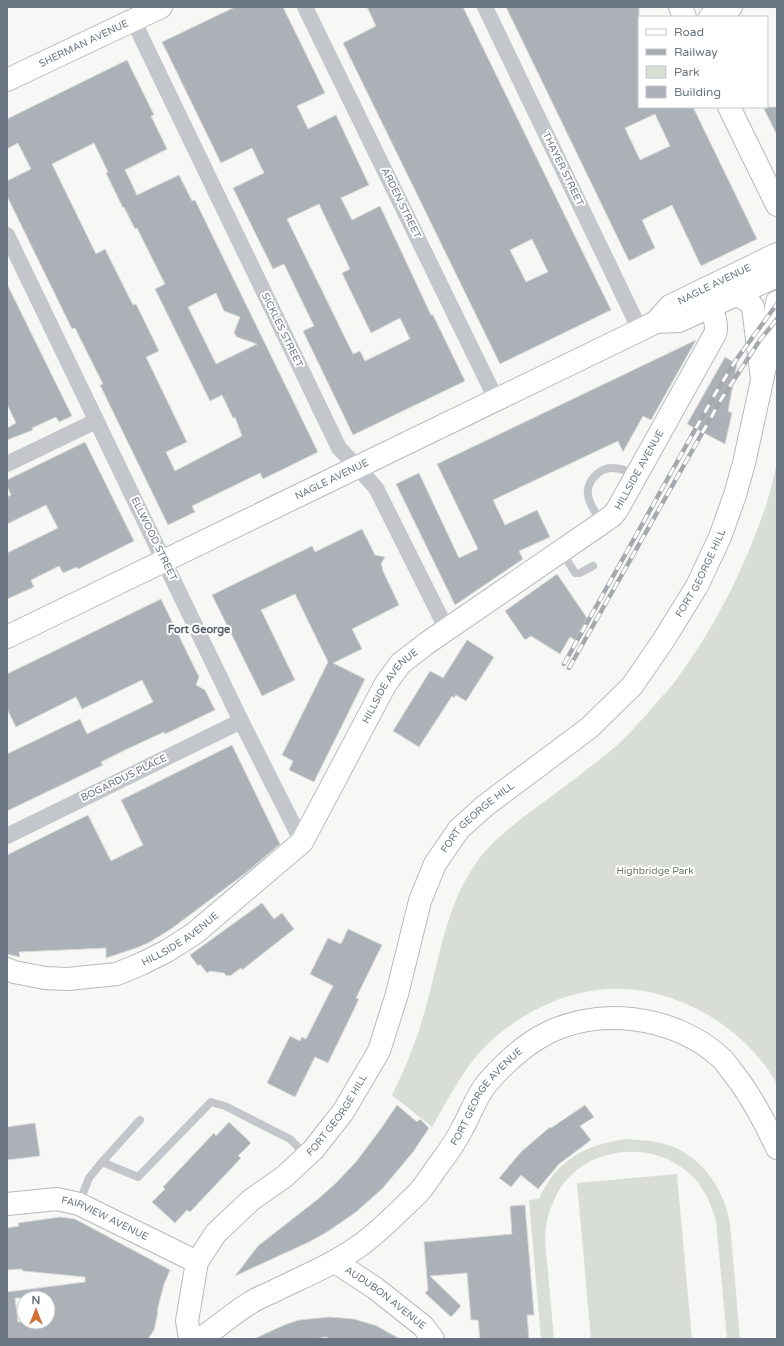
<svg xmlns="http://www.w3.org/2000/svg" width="784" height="1346" viewBox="0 0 784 1346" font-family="'Varela Round',sans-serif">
	<rect width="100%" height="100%" fill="#f7f7f5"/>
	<g fill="#d8ded6">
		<path d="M777 463V1084C743 1023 667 981 597 990 558 995 521 1014 492 1040 465 1064 450 1097 432 1127L392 1095C405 1069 416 1042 424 1014 439 962 445 907 476 863 492 840 516 823 538 806 562 789 585 771 608 753 624 740 638 724 651 709 659 699 669 690 676 680 714 629 743 571 764 511 770 495 773 478 777 463Z"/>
		<path d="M627 1139C638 1140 650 1140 661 1143 699 1152 724 1187 730 1224L740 1339H727L716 1221C711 1203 704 1187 690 1174 650 1137 578 1147 555 1198 551 1207 547 1217 546 1227 544 1242 547 1257 548 1272 550 1295 552 1317 554 1339H541L529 1200 539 1199C556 1160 586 1144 627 1139Z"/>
		<path d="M677 1174 692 1339H591L577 1183Z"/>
	</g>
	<g fill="#abb1b7" stroke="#d9d9d7" fill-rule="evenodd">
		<path d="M235 7H283L325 93 297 106 308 129 336 115 369 185 341 198 352 220 380 206 431 315H433L465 381 353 435 303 331 314 326 284 264 273 269 233 188 264 173 252 148 221 163 162 42ZM319 204 350 269 342 273 371 333 400 318 410 339 365 361 360 351 353 354 287 219Z"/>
		<path d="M367 7H463L611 310 500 364 343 43 376 26ZM532 239 548 272 526 282 510 250Z"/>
		<path d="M506 7H639V107H693L757 239 701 266 672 205 642 220 655 248 629 261ZM655 114 670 146 640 160 625 128Z"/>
		<path d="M127 60 154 115 151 116 167 149 125 170 137 195 179 175 192 201 195 200 318 452 263 479 260 473 192 506 195 512 168 525 100 385 103 384 75 328 72 329 7 196V181L31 169 18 143 7 149V119ZM94 143 108 172 106 173 123 208 124 207 135 229 137 228 165 284 155 289 210 401 222 395 233 418 235 417 242 436 175 471 166 452 187 442 146 357 159 351 136 304 133 305 105 249 96 254 52 164ZM216 293 224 311 240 317 234 333 237 337 257 344 216 364 188 307Z"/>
		<path d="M763 107H777V135Z"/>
		<path d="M7 284 72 416 59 422 56 417 32 428 33 430 7 440V428L16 423 7 404Z"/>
		<path d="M696 340 651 420 643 416 623 452 618 441 493 500 505 525 537 510 550 537 519 551 523 559 455 605 396 484 419 473 459 558 478 549 437 464Z"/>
		<path d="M725 357 737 364 728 411 732 413 725 444 687 424Z"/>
		<path d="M85 442 134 541 78 569 77 567 63 573 59 566 31 580 34 587 7 599V553L58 528 46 505 7 524V497L11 495 7 486V480Z"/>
		<path d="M362 529 375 555 385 557 381 564 383 569H382L399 605 352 629 362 649 333 663 365 679 314 782 289 770 293 761 282 755 328 662 295 594 261 610 295 680 262 696 212 595 312 546 315 552Z"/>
		<path d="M557 574 587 618 575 640 570 637 560 654 531 636 525 640 505 611Z"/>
		<path d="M161 599 199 677 196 685 205 690 215 710 165 734 164 732 127 749 101 762 103 765 7 811V754L80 719 87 734 153 702 142 680 82 709 76 697 16 727 7 709V674Z"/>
		<path d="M467 640 494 657 466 701 456 695 454 698 452 696 419 747 393 731 430 671 443 678Z"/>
		<path d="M232 745 280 844 247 872 171 929 148 943 136 948 106 958V948L19 952 20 957 7 954V855L88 815 111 861 143 845 121 800Z"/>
		<path d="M262 903 274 919 282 913 294 929 242 970 241 968 230 976 229 975 227 976 224 973 210 971 207 973 200 964 198 966 190 955Z"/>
		<path d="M348 929 382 945 356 998 359 999 328 1063 315 1057 295 1097 267 1083 290 1036 300 1041 302 1037 306 1039 333 986 310 974 328 938 341 944Z"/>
		<path d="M397 1105 417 1122 420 1119 429 1128 413 1152 382 1189 356 1212 327 1232 309 1242 235 1276 258 1246 318 1199 335 1184 355 1163 380 1130Z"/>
		<path d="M585 1105 594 1117 580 1126 591 1140 559 1164 538 1189 521 1175 511 1187 499 1178 521 1152 550 1127 551 1128Z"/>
		<path d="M229 1122 251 1143 238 1156 241 1158 190 1212 187 1210 175 1223 152 1202 165 1189 163 1187 214 1133 216 1136Z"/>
		<path d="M35 1123 40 1156 7 1160V1127Z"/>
		<path d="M525 1205 534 1315H527L529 1339H480L478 1320H471L467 1273 430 1276 461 1306 451 1317 425 1293 428 1290 424 1242 512 1234 510 1206Z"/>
		<path d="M60 1217 75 1219 170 1270 164 1284 157 1311 158 1312 154 1330 148 1339H7V1292L85 1282V1277L23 1271 22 1269 7 1270V1228L19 1226 18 1223ZM15 1298H48V1322H18Z"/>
		<path d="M330 1317 354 1319 377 1326 400 1339H330L326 1337 315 1339H254L284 1325 299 1320Z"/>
	</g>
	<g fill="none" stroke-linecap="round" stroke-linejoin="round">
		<defs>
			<g id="secondary">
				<path d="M710 17 731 7"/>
				<path id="s1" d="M7 80 161 7"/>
				<path id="s2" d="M7 969 14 972 45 978 68 979 117 974 141 964 167 951 195 933 302 842 385 685 400 664 427 643 602 523 612 516 617 510 715 334C718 325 714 316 711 307"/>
				<path id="s3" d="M7 1204 57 1199 79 1204 197 1262"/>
				<path id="s4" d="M335 1262 375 1288 423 1326 433 1339"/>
				<path id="s5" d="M190 1339 187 1321 197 1262 216 1233 251 1200 284 1177 313 1150 343 1112 379 1051 397 994 420 901 435 864 459 829 486 805 589 728 632 686 663 641 697 586 720 537 735 495 744 463 770 344 777 302"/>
				<path id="s6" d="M200 1339C217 1328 233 1313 250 1303 259 1297 269 1294 278 1289 307 1275 336 1263 362 1244 381 1230 397 1213 414 1197 423 1189 428 1180 435 1170 445 1156 455 1144 462 1129 471 1113 476 1096 488 1082 503 1065 521 1048 540 1037 595 1005 674 1015 720 1057 724 1060 727 1065 730 1069 750 1093 764 1120 777 1148"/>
			</g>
			<g id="primary">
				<path d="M680 7 685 17"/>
				<path d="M729 107 777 205"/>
				<path d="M737 294 750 303 753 307 762 379"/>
				<path d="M656 322 679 321 777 276"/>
				<path id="s7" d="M7 637 640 330 656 322 670 306 777 254"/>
			</g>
		</defs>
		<use href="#secondary" stroke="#b6babe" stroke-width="24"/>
		<use href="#primary" stroke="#b5b8bc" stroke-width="24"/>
		<g stroke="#c3c6ca" stroke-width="8">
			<path d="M602 522C596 514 589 504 588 495 586 482 599 468 612 468 621 468 628 471 636 475"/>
			<path d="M562 552 575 573H580L593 566"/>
			<path d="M140 1120 102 1162 138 1177 211 1102 225 1106 290 1139 306 1155"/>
			<path d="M79 1203 89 1178 102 1162"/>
		</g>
		<g stroke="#c3c6ca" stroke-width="16">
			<path d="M305 7 496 399"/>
			<path d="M485 7 640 330"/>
			<path d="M133 20 339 448 358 468 376 488 447 630"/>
			<path d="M7 235 241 721 302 842"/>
			<path d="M7 464 96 421"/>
			<path d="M7 836 241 721"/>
		</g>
		<use href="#secondary" stroke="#fff" stroke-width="22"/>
		<use href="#primary" stroke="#fff" stroke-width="22"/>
		<defs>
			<g id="rail">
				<path d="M564 664 715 394 736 360 777 304"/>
				<path d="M569 668 722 398 760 340 777 319"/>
			</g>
		</defs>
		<use href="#rail" stroke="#a5a9ae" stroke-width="4.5"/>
		<use href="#rail" stroke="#fff" stroke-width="3" stroke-dasharray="9" stroke-linecap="butt"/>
	</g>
	<g text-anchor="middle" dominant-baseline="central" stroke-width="4" stroke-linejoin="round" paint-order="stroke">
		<g font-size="10" fill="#697583" stroke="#fff">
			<text stroke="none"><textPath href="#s1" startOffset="85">SHERMAN AVENUE</textPath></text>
			<text transform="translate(563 169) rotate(64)">THAYER STREET</text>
			<text transform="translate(401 203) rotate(64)">ARDEN STREET</text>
			<text stroke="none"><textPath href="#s7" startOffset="792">NAGLE AVENUE</textPath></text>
			<text transform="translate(282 330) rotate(64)">SICKLES STREET</text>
			<text stroke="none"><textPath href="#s2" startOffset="856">HILLSIDE AVENUE</textPath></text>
			<text stroke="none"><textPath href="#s7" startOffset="361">NAGLE AVENUE</textPath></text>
			<text transform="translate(154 539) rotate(64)">ELLWOOD STREET</text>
			<text stroke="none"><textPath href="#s5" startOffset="955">FORT GEORGE HILL</textPath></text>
			<text stroke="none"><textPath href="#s2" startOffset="520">HILLSIDE AVENUE</textPath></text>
			<text transform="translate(124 778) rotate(-26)">BOGARDUS PLACE</text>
			<text stroke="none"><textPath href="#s5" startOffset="619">FORT GEORGE HILL</textPath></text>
			<text stroke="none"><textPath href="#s2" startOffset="184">HILLSIDE AVENUE</textPath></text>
			<text stroke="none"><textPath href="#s6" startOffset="383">FORT GEORGE AVENUE</textPath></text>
			<text stroke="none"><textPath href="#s5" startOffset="283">FORT GEORGE HILL</textPath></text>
			<text stroke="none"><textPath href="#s3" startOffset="102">FAIRVIEW AVENUE</textPath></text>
			<text stroke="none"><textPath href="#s4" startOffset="62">AUDUBON AVENUE</textPath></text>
		</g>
		<g font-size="10" fill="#697b67" stroke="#fff">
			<text x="655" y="871">Highbridge Park</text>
		</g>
		<g font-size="11" font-weight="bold" fill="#565f69" stroke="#fff">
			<text x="199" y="629">Fort George</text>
		</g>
	</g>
	<rect width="784" height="1346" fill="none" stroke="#697583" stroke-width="16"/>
	<rect x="638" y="16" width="130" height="92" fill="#ffffff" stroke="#c3c8cd"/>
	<rect x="646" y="29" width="20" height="6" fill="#ffffff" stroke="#c3c8cd"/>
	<text x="674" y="36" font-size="12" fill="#697583">Road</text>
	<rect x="646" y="49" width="20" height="6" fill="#a5a9ae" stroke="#c3c8cd"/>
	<text x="674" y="56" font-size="12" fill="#697583">Railway</text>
	<rect x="646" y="66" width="20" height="12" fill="#d8ded6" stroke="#c3c8cd"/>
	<text x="674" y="76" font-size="12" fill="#697583">Park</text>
	<rect x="646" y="86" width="20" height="12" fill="#abb1b7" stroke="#c3c8cd"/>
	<text x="674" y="96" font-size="12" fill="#697583">Building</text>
	<g transform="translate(36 1310)"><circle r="19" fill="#ffffff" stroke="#c3c8cd"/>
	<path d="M0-3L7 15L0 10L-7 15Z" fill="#d56f38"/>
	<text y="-6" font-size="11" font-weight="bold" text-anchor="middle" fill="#697583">N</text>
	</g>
</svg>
